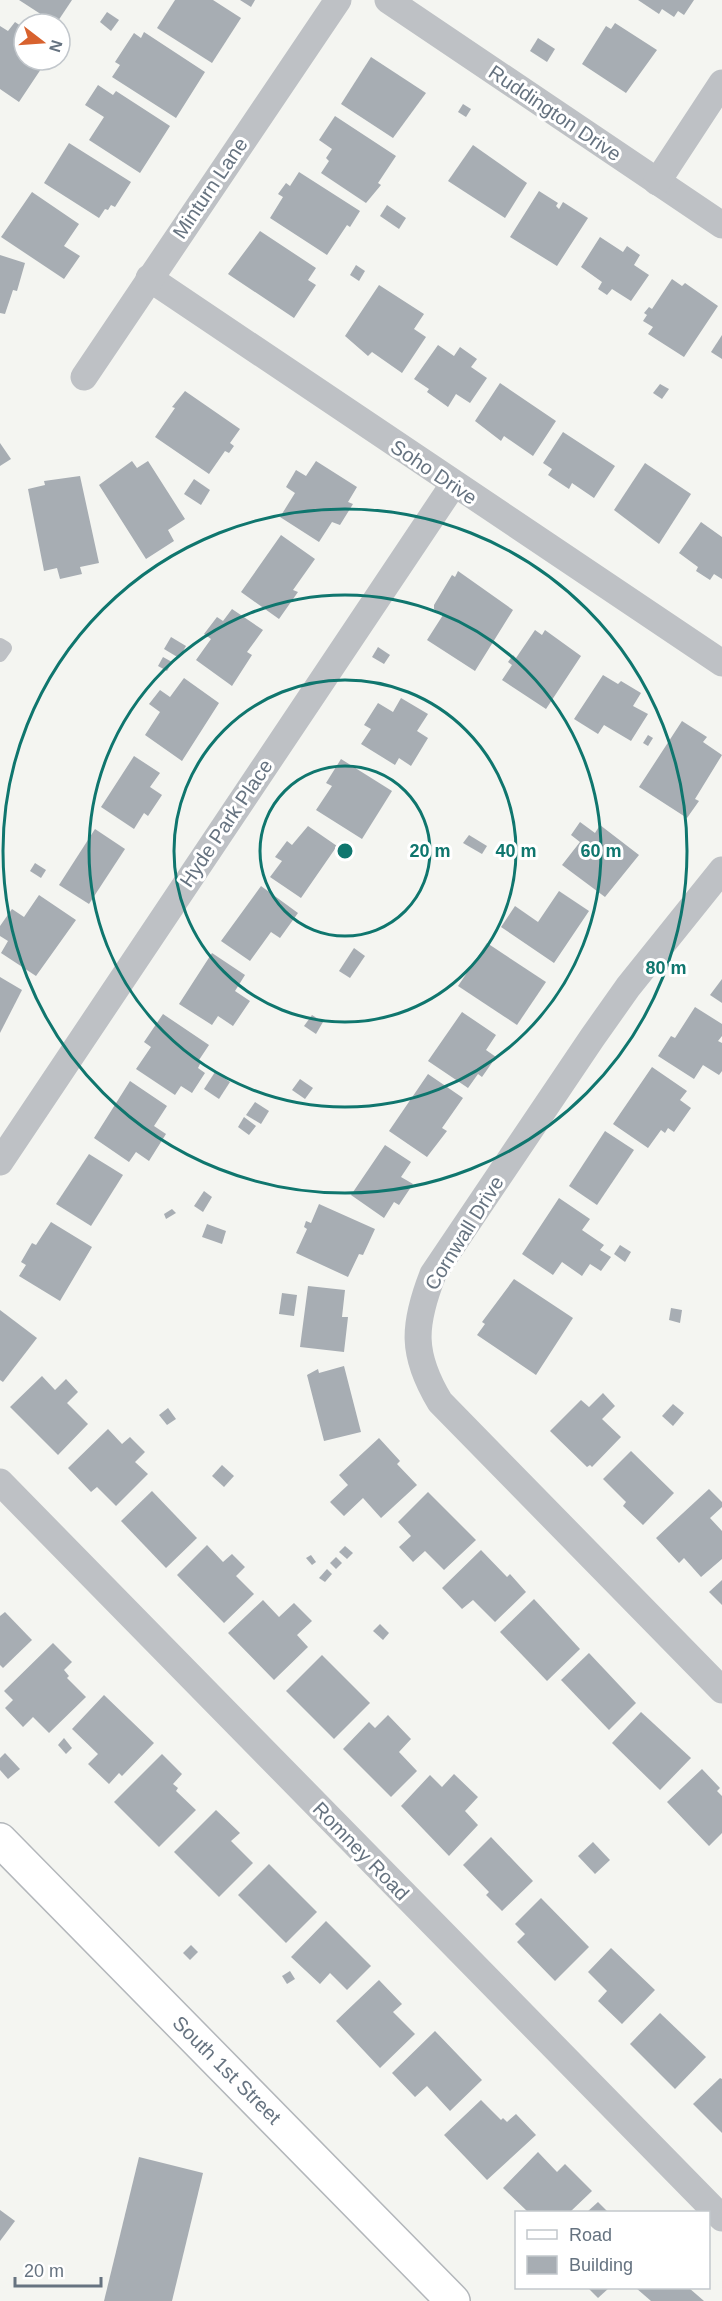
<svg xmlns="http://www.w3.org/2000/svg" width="722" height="2301" viewBox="0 0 722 2301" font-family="Helvetica,sans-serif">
	<rect width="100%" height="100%" fill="#f4f5f1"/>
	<g fill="#a7adb3">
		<path d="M19 0H72L56 24Z"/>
		<path d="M175 0H213L241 18 212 63 157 28Z"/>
		<path d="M240 0H255L251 7Z"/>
		<path d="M638 0H694L684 15 678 11 674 17 662 9 659 14Z"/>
		<path d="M107 12 119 20 111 31 100 22Z"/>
		<path d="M15 22 24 28V60H47L19 102 0 89V26L8 31Z"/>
		<path d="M615 23 657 50 626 93 582 64 606 26 611 29Z"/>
		<path d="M144 32 205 72 176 118 112 77 120 65 115 62 134 33 141 38Z"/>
		<path d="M538 38 555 49 547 62 530 51Z"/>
		<path d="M371 57 426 93 393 138 341 104Z"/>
		<path d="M98 85 113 95 116 91 170 126 140 173 89 140 104 117 85 105Z"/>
		<path d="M463 104 471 109 466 117 458 112Z"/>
		<path d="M335 116 396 156 378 183 381 185 366 203 321 173 329 161 326 158 332 149 319 140Z"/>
		<path d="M69 143 131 182 115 207 111 205 108 210 105 209 99 218 44 183Z"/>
		<path d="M473 145 527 183 505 218 448 181Z"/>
		<path d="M299 172 360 211 350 227 347 225 327 255 270 218 283 197 278 194 286 183 290 186Z"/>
		<path d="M539 191 558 203 556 206 559 209 563 202 588 218 557 266 510 237Z"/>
		<path d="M32 192 79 224 64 246 80 256 64 279 1 237Z"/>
		<path d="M387 205 406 218 399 229 380 216Z"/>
		<path d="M260 231 316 268 308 280 316 285 294 318 228 274Z"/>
		<path d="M600 237 623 252 627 246 640 255 634 265 649 275 631 301 612 289 607 295 598 289 602 282 581 267Z"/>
		<path d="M0 255 25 263 17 291 13 290 5 314 0 313Z"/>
		<path d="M356 265 365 271 359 281 350 275Z"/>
		<path d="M672 279 682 286 685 283 718 306 684 357 648 334 653 327 643 321 647 315 644 313 649 307 652 309Z"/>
		<path d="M379 285 424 314 414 329 426 337 402 373 372 352 368 356 345 336Z"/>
		<path d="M722 335V359L711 352Z"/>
		<path d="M438 345 454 356 460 347 477 359 471 367 487 378 470 403 456 394 448 407 427 392 429 389 414 379Z"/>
		<path d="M500 383 556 421 533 456 504 436 501 441 475 421Z"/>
		<path d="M660 384 669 389 662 399 653 393Z"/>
		<path d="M185 391 240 429 230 443 234 446 229 453 225 451 209 474 155 437 175 408 172 407Z"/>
		<path d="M563 432 615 466 594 498 572 483 569 489 548 475 552 469 543 463Z"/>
		<path d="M0 443 11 459 0 466Z"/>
		<path d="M132 461 137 468 148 461 185 519 168 530 174 541 146 559 99 485Z"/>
		<path d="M316 461 357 487 348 502 353 504 340 525 332 522 319 542 280 517 295 493 286 487 296 470 306 476Z"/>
		<path d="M645 463 691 494 659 544 614 510Z"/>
		<path d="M80 476 99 563 80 567 82 574 60 579 57 568 44 571 28 489 45 485 44 481Z"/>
		<path d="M194 479 210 490 201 505 184 494Z"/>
		<path d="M701 522 722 537V579L714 574 710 580 696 571 698 567 679 553Z"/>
		<path d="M281 535 315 559 293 590 298 592 279 619 241 592Z"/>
		<path d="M458 571 513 610 475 671 427 640 443 615 434 609V605L452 575 455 577Z"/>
		<path d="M232 609 263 630 247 652 252 655 232 686 196 660 211 639 204 634 217 617 223 621Z"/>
		<path d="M535 630 542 635 545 630 581 656 546 709 502 680 512 665 508 662 513 655 516 658Z"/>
		<path d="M171 637 186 646 179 658 164 649Z"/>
		<path d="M378 647 390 655 384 664 372 657Z"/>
		<path d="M163 657 172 662 167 671 158 666Z"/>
		<path d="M603 675 618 684 621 681 641 693 633 706 648 714 631 741 604 725 598 734 574 719Z"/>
		<path d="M184 678 219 703 182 761 145 735 160 712 149 704 160 690 170 697Z"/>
		<path d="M401 698 428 714 417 731 428 738 411 766 399 758 395 765 361 744 371 729 364 725 378 703 393 712Z"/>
		<path d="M682 721 707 737 703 742 722 755 695 799 699 801 687 818 639 787Z"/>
		<path d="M648 735 653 738 648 746 643 743Z"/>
		<path d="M134 756 160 773 150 787 162 795 148 816 144 813 134 829 101 807Z"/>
		<path d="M341 759 392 791 362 839 316 810 332 786 326 783Z"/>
		<path d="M580 822 595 833 600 825 639 855 605 897 562 865 580 842 571 835Z"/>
		<path d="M308 826 337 846 301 898 270 877 282 861 275 857 287 841 292 845Z"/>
		<path d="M95 829 125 849 89 904 59 885Z"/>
		<path d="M469 835 487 846 482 854 463 843Z"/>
		<path d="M35 863 46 870 41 878 30 871Z"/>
		<path d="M261 886 298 913 280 938 271 932 250 961 221 941Z"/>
		<path d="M559 891 589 911 554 963 501 927 515 906 538 922Z"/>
		<path d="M39 895 76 920 36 976 1 953 8 941 0 936V926L12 909 24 917Z"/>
		<path d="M487 943 546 982 517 1025 458 986Z"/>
		<path d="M354 948 365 956 350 978 339 971Z"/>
		<path d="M212 953 245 975 235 991 250 1001 233 1026 218 1016 212 1025 179 1004Z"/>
		<path d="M0 977 22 990 0 1033Z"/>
		<path d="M722 979V1003L710 995Z"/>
		<path d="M695 1007 722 1024V1036L718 1041 722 1043V1071L719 1075 703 1065 694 1079 658 1056 671 1036 675 1038Z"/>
		<path d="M462 1012 496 1035 486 1050 496 1057 482 1077 478 1074 468 1088 428 1061Z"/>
		<path d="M163 1014 209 1045 199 1060 201 1062 198 1068 205 1073 192 1093 181 1086 175 1095 136 1069 151 1047 144 1042Z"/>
		<path d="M312 1015 323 1022 316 1034 304 1026Z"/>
		<path d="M652 1067 687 1091 680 1100 691 1108 674 1132 668 1128 665 1133 661 1130 648 1148 613 1124Z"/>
		<path d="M215 1072 230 1082 219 1099 204 1089Z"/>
		<path d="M428 1074 463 1098 442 1128 447 1131 427 1157 389 1131Z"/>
		<path d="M300 1079 313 1088 305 1099 292 1090Z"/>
		<path d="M130 1081 167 1106 154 1126 166 1134 149 1161 136 1152 129 1162 94 1138Z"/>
		<path d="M255 1102 269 1111 261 1124 246 1115Z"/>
		<path d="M244 1117 256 1126 249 1135 238 1127Z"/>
		<path d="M605 1131 634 1150 597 1205 569 1186Z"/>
		<path d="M385 1145 411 1162 401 1177 413 1184 399 1205 394 1202 384 1218 351 1195Z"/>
		<path d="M89 1154 123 1175 91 1226 56 1204Z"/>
		<path d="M204 1191 212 1197 203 1212 194 1206Z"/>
		<path d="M559 1198 590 1219 582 1230 604 1245 600 1250 611 1257 601 1271 590 1264 582 1276 562 1262 553 1275 522 1254Z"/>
		<path d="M319 1204 375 1229 363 1255 359 1254 348 1277 296 1253 307 1229 304 1227 306 1221 311 1223Z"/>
		<path d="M172 1209 176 1213 166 1219 164 1214Z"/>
		<path d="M51 1222 92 1247 60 1301 19 1276 26 1265 21 1262 32 1243 36 1245Z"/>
		<path d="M207 1224 226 1231 222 1244 202 1237Z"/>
		<path d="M620 1245 631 1252 625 1262 614 1254Z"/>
		<path d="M514 1279 573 1318 536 1375 477 1335 485 1324 482 1322Z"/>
		<path d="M308 1286 345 1290 342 1317H348L344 1352 300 1347Z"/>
		<path d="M282 1293 297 1295 294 1316 279 1314Z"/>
		<path d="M671 1308 682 1310 680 1323 669 1320Z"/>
		<path d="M0 1310 37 1338 3 1382 0 1380Z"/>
		<path d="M344 1366 361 1432 324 1441 307 1375 318 1369 319 1373Z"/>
		<path d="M42 1376 55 1390 66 1379 78 1392 67 1403 88 1424 58 1455 10 1407Z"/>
		<path d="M603 1393 615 1406 602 1419 621 1437 592 1467 590 1465 587 1467 550 1431 581 1400 589 1407Z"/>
		<path d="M673 1404 684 1413 673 1426 662 1416Z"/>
		<path d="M168 1408 176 1419 167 1425 159 1415Z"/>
		<path d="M108 1429 122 1444 130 1437 145 1452 135 1462 148 1474 116 1506 97 1487 91 1492 68 1468Z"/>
		<path d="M379 1438 400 1461 397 1464 417 1485 381 1518 363 1498 344 1516 330 1502 348 1485 339 1475Z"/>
		<path d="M631 1451 674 1493 643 1525 623 1506 626 1502 603 1479Z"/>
		<path d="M222 1465 234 1476 224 1487 212 1476Z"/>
		<path d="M709 1489 722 1502V1507L710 1518 722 1531V1559L701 1577 684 1558 679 1563 656 1538Z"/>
		<path d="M152 1491 197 1538 166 1568 121 1521Z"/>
		<path d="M428 1492 476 1540 444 1570 425 1551 413 1562 399 1547 411 1536 398 1522Z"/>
		<path d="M207 1545 223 1562 232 1554 245 1567 236 1576 254 1594 224 1623 177 1575Z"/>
		<path d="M345 1546 353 1553 347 1559 339 1552Z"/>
		<path d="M481 1550 507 1577 510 1574 526 1592 495 1622 473 1600 462 1609 442 1588Z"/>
		<path d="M311 1555 316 1562 312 1565 306 1558Z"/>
		<path d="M336 1557 342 1563 336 1569 330 1563Z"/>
		<path d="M327 1569 332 1574 325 1582 319 1578Z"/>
		<path d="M722 1580V1605L709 1592Z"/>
		<path d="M534 1599 580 1649 547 1681 500 1632Z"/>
		<path d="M263 1600 279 1617 294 1603 312 1621 297 1635 308 1647 274 1680 228 1633Z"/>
		<path d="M5 1612 32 1640 3 1668 0 1665V1616Z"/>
		<path d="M380 1624 389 1633 383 1640 373 1631Z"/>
		<path d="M53 1643 72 1662 64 1670 69 1676 67 1678 86 1697 49 1733 33 1717 23 1727 5 1708 13 1700 4 1691Z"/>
		<path d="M589 1653 636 1703 609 1730 561 1680Z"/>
		<path d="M322 1655 370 1703 334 1739 286 1691Z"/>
		<path d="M104 1695 154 1743 122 1776 119 1773 109 1784 88 1764 98 1754 72 1729Z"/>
		<path d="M641 1712 691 1758 660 1790 612 1743Z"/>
		<path d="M388 1715 411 1739 399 1752 417 1771 391 1797 343 1749 369 1722 375 1728Z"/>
		<path d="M64 1738 72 1748 66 1754 58 1745Z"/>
		<path d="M5 1753 20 1769 8 1779 0 1770V1758Z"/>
		<path d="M162 1754 182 1774 173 1784 178 1788 176 1791 196 1810 159 1847 114 1802Z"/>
		<path d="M702 1769 720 1788 717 1791 722 1796V1833L709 1846 667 1802Z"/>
		<path d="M454 1774 478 1797 465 1811 478 1825 449 1856 401 1806 430 1775 442 1787Z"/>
		<path d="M216 1810 240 1833 231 1841 253 1863 219 1897 174 1852Z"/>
		<path d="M491 1837 533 1881 502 1911 486 1895 489 1892 463 1865Z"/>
		<path d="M593 1842 610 1860 595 1874 578 1856Z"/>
		<path d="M269 1864 317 1912 286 1943 238 1895Z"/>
		<path d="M541 1898 589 1947 555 1981 517 1942 525 1934 515 1924Z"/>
		<path d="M326 1921 371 1966 347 1990 330 1973 320 1984 291 1957Z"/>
		<path d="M191 1945 198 1952 190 1960 183 1953Z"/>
		<path d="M611 1948 655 1990 622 2024 598 2001 607 1991 588 1972Z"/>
		<path d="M290 1971 295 1979 287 1984 282 1976Z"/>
		<path d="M379 1980 402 2004 393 2012 415 2034 380 2068 336 2021Z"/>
		<path d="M660 2013 706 2057 675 2089 630 2044Z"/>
		<path d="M435 2031 482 2080 450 2111 427 2086 415 2097 392 2073Z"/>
		<path d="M720 2078 722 2079V2133L693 2104Z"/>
		<path d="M481 2100 501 2120 503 2118 507 2122 516 2114 536 2135 487 2180 444 2135Z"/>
		<path d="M538 2152 557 2172 565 2164 592 2191 570 2212H528L503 2188Z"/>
		<path d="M139 2157 203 2173 172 2301H104Z"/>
		<path d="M598 2202 608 2212H587Z"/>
		<path d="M0 2210 15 2221 0 2241Z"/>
		<path d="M588 2288H609L598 2298Z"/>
		<path d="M636 2288H689L704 2301H651Z"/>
	</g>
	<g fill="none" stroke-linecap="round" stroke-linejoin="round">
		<defs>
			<path id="secondary" d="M0 1840 453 2301"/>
		</defs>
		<use href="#secondary" stroke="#b3b7bb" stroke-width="36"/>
		<path stroke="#bec1c5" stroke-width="14" d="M0 645 5 648 0 655"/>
		<g stroke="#bec1c5" stroke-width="27">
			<path d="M388 0 722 225"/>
			<path d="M657 182 722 83"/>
			<path d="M149 278 722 663"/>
			<path d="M84 377 338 0"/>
			<path d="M722 870 628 987 592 1038 433 1274C413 1325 411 1354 440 1402L722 1690"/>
			<path d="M0 1162 453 485"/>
			<path d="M0 1482 722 2218"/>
		</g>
		<use href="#secondary" stroke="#fff" stroke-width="33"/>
	</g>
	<g fill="none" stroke="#0f766e" stroke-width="3">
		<circle cx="345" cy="851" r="85"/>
		<circle cx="345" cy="851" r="171"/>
		<circle cx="345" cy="851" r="256"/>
		<circle cx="345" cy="851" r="342"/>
	</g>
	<g text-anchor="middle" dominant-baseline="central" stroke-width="6" stroke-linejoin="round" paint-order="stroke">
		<g font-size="20" fill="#667380" stroke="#fff">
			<text transform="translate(555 113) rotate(34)">Ruddington Drive</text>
			<text transform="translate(210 188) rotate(-56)">Minturn Lane</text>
			<text transform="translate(434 472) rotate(34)">Soho Drive</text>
			<text transform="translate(226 823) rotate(-56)">Hyde Park Place</text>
			<text transform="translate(464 1233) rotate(-58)">Cornwall Drive</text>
			<text transform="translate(361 1851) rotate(46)">Romney Road</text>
			<text transform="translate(227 2070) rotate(45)">South 1st Street</text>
		</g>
	</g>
	<circle cx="345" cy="851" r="9" fill="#0f766e" stroke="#fff" stroke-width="3"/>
	<g font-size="18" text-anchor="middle" font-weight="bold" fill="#0f766e" stroke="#fff" stroke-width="6" stroke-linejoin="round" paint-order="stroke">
		<text x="430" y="857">20 m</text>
		<text x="516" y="857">40 m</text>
		<text x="601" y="857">60 m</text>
		<text x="666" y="974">80 m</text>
	</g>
	<rect x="515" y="2211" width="195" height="78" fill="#ffffff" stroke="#c2c7cc" stroke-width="1.5"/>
	<rect x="527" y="2230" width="30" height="9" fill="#ffffff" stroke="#c2c7cc" stroke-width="1.5"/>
	<text x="569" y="2241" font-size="18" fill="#667380">Road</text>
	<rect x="527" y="2256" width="30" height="18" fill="#a7adb3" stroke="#c2c7cc" stroke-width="1.5"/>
	<text x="569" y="2271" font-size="18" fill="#667380">Building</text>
	<g transform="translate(42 42) rotate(107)"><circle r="28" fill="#ffffff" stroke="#c2c7cc" stroke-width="1.5"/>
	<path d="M0-4.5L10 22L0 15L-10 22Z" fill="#d8622e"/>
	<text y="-9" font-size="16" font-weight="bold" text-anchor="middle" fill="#667380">N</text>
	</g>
	<path d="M15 2277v9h86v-9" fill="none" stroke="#667380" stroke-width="3"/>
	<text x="24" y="2277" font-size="18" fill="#667380" stroke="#ffffff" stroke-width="4.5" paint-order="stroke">20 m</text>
</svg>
